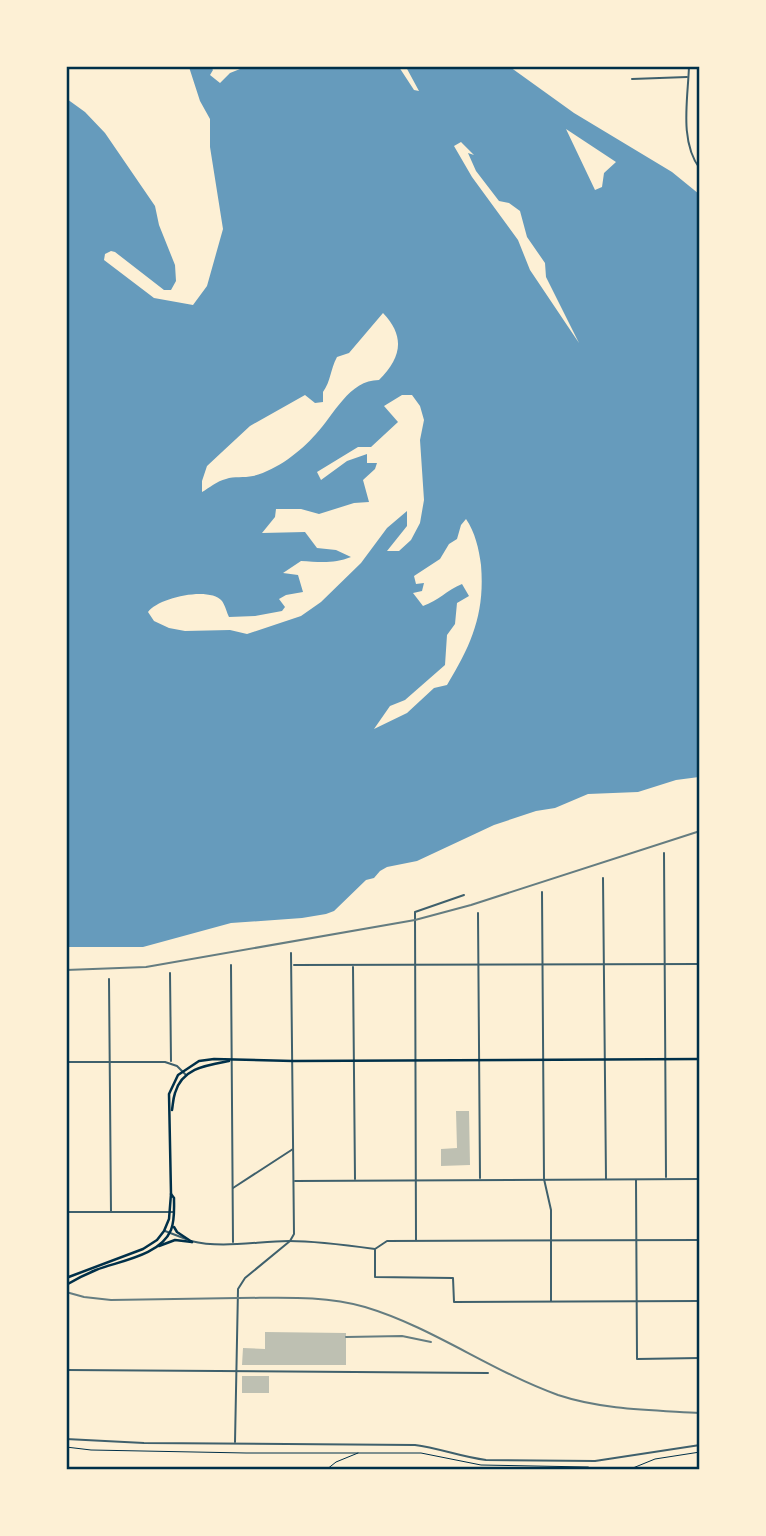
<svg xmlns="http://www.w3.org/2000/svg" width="766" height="1536" viewBox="0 0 766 1536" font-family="'Roboto Condensed',sans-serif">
	<rect width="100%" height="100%" fill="#fdf0d5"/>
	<path fill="#669bbc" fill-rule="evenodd" d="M189 67H211L213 70 210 75 220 83 230 73 245 67H399L414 90 419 91 406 67H510L574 113 672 172 699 194V777L676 780 638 792 588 794 555 808 536 811 494 825 417 861 387 867 380 871 374 878 366 880 334 911 326 914 302 918 231 923 143 947H66L67 99 85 112 105 133 155 206 159 225 175 265 176 281 171 290H164L115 252 111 251 105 254 104 260 154 298 193 305 207 286 223 229 210 147V119L200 101ZM566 129 616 162 604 173 602 187 595 190ZM461 142 474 155 468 153 476 171 499 201 509 203 520 211 527 237 545 263 546 277 579 343 530 270 518 240 472 177 454 146ZM383 313C406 337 401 358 379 380 349 380 334 415 316 434 300 452 277 470 253 476 244 478 234 476 226 479 217 481 209 488 202 492V481L207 466 222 452 250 426 305 395 315 403 323 402V392C331 381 330 370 337 357L349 353ZM402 395H412L420 406 424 420 420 440 424 500 420 523 411 540 399 551H387L407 526V511L387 528 361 563 321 602 301 616 247 634 230 630 185 631 169 628 154 621 148 612C158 598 209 586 222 601 225 605 227 613 229 617L255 616 282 611 285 607 279 599 286 595 303 592 298 575 283 573 301 561C319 562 334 564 351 557L336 550 317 548 305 532 262 533 275 517 276 509H301L319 514 354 503 369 502 363 480 375 469 377 463H367V454L347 461 321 480 317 472 358 447H371L398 422 384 406ZM466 519C475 532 479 549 481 565 485 613 472 644 447 685L434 688 407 713 374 729 390 706 405 700 445 665 447 635 455 624 457 603 469 596 462 584C447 590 438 601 423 606L413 593 422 591 424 583 416 584 414 576 440 559 449 544 457 539 461 525Z"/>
	<g fill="#bec0b2">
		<path d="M456 1111H469L470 1165 441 1166V1149L457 1148Z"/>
		<path d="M265 1332 346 1333V1365H242L243 1348 265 1349Z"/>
		<rect x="242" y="1376" width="27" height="17"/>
	</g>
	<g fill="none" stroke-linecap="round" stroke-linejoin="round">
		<g stroke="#003049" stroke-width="1">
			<path d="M66 1447 91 1450 246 1453H421L481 1465 588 1467 596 1470"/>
			<path d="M326 1470 336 1462 358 1453"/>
			<path d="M628 1470 655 1459 700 1452"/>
		</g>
		<g stroke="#3f606c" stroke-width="2">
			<path d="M689 66C688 99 679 141 700 169"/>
			<path d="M632 79 687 77"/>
			<path d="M664 853 666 1177"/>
			<path d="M603 878 606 1179"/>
			<path d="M542 892 544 1179 551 1210V1301"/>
			<path d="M478 913 480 1178"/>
			<path d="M231 965 233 1242"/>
			<path d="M294 965 700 964"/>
			<path d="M353 967 355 1179"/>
			<path d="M170 973 171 1061"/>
			<path d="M109 979 111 1212"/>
			<path d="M66 1062H165L177 1066 186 1075"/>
			<path d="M636 1180 637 1359 700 1358"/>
			<path d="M295 1181 700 1179"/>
			<path d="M233 1188 293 1149"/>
			<path d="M66 1212H174"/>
			<path d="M165 1231 186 1239"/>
			<path d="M416 1240 415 912 464 895"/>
			<path d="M191 1241C222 1249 258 1241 289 1241 317 1241 346 1245 375 1249L387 1241 700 1240"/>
			<path d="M375 1250V1277L453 1278 454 1302 700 1301"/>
			<path d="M66 1370 488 1373"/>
			<path d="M66 1439 144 1443 415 1445C439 1448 461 1457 486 1460L595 1461 700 1445"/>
			<path d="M235 1442 238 1289 245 1278 290 1241 294 1234 291 953"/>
		</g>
		<g stroke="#003049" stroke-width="2.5">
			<path d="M172 1110C173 1104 173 1099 175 1093 182 1068 207 1065 229 1061"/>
			<path d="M174 1227 177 1232 192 1242"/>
			<path d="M159 1246 175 1240 192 1242"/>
			<path d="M66 1278 143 1249 157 1240 164 1231 169 1219 171 1194 169 1094 178 1075 199 1061 214 1059 293 1061 700 1059"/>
			<path d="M66 1285C76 1279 86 1274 96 1270 119 1261 160 1256 171 1230 175 1220 174 1208 174 1198L171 1194"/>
		</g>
		<g stroke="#657d81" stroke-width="2">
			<path d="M66 970 146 967 415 920 471 905 700 831"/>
			<path d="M66 1292 84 1297 111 1300C153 1299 196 1299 238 1298 281 1298 323 1295 365 1307 432 1327 491 1371 558 1395 603 1410 652 1410 700 1413"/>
			<path d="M346 1337 402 1336 431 1342"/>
		</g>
	</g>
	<rect width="766" height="1536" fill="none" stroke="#fdf0d5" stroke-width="136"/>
	<rect x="68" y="68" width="630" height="1400" fill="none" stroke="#003049" stroke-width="2.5"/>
</svg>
